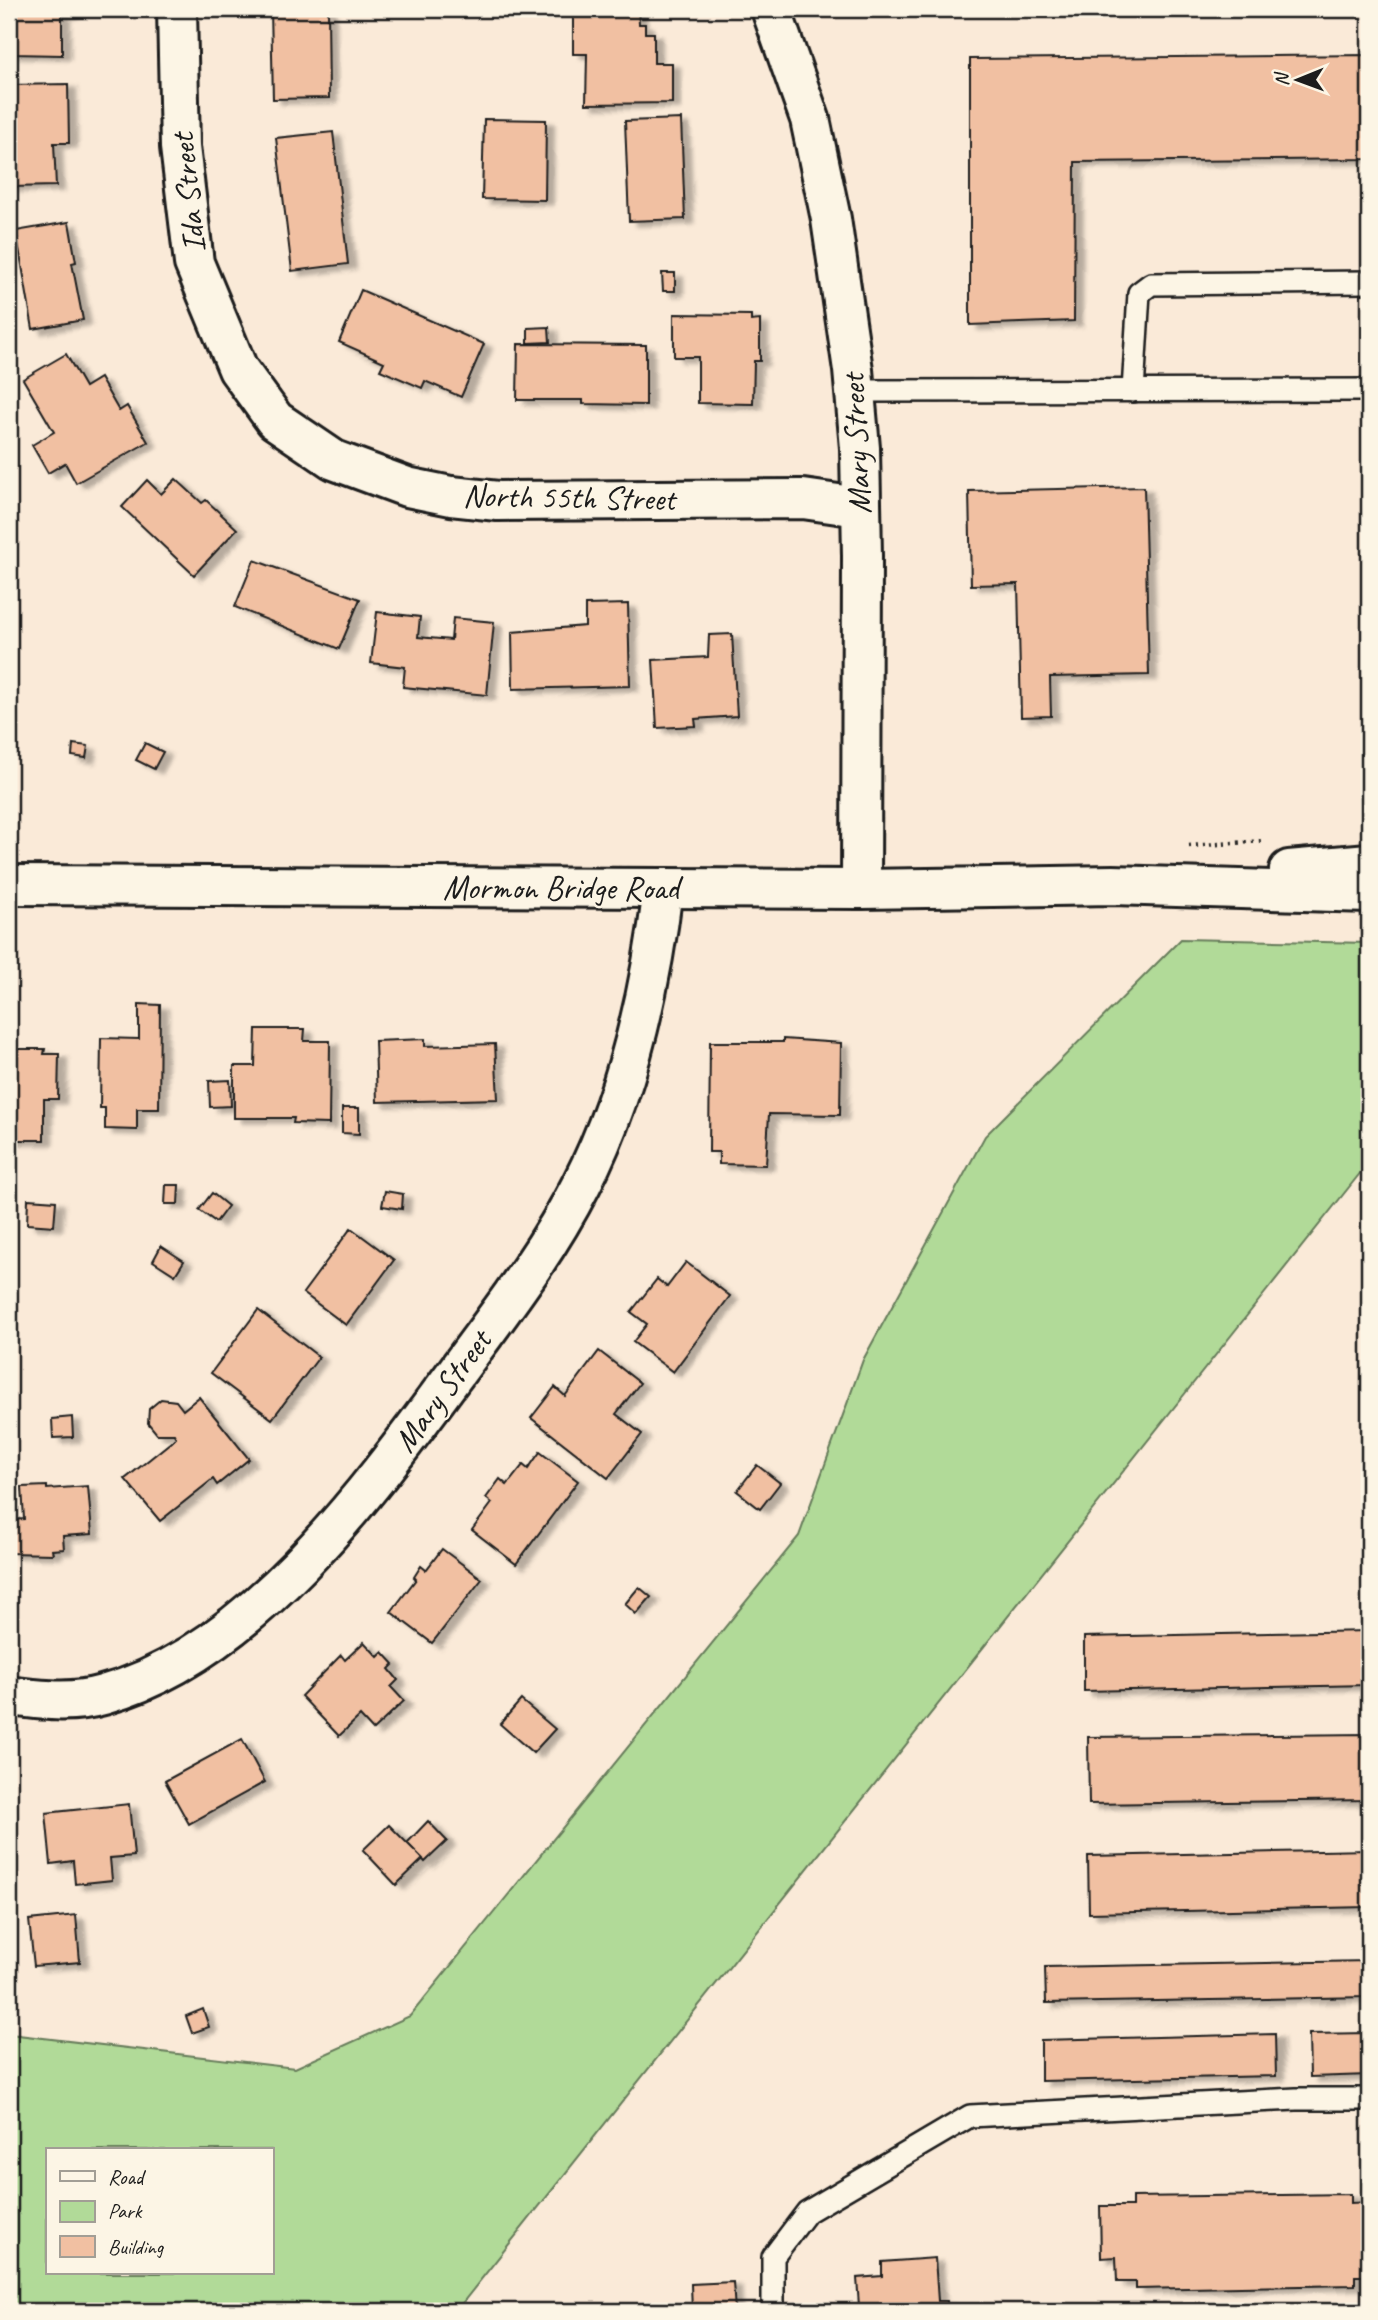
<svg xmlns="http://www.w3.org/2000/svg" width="1378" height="2320" viewBox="0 0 1378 2320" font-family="Caveat,sans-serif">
	<defs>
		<filter id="shadow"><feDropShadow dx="8" dy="4.5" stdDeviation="2" flood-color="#0004"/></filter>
	</defs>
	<rect width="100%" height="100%" fill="#faead8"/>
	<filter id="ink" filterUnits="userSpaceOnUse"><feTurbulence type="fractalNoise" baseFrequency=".0143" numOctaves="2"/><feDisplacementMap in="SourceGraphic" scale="14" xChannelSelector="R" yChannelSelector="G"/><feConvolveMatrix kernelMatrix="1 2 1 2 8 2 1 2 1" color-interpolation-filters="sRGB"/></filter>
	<g filter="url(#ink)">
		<path fill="#b1da98" stroke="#667b5a" stroke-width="2" fill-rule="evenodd" d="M1181 939 1369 943V1162L456 2311H9V2034L295 2068 410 2016 799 1536 863 1360 985 1136ZM47 2150H271V2273H47Z"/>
		<g fill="#f1c0a2" stroke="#1c1c1c" stroke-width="2" filter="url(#shadow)">
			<path d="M11 9H69V13H62V55L11 54Z"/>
			<path d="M271 9H328L329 98 273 99Z"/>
			<path d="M587 9H638L639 24H645V33H654V63H672V103L586 104 587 54H573V10Z"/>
			<path d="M1369 55V159L1075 162 1074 321 970 325V59Z"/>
			<path d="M68 84 69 143H54L56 186 9 187V85Z"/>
			<path d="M484 119 546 120 545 200 482 199Z"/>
			<path d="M681 119 685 219 629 221 625 121Z"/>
			<path d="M333 132 348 264 292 271 276 138Z"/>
			<path d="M69 222 76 262 72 263 83 320 33 329 16 231Z"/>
			<path d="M662 273H675V291H663Z"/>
			<path d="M361 290 484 344 461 397 425 381 422 388 380 370 384 362 339 342Z"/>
			<path d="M674 314 751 315V321L760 320V361H754L753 404 698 403V357H674Z"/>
			<path d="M549 327 550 342 528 343V328Z"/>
			<path d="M518 344 646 345V405L583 404V400H517Z"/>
			<path d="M66 354 85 387 100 378 119 411 127 406 148 442 76 483 65 463 48 473 32 445 54 432 23 379Z"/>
			<path d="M176 479 202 503 206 500 237 529 194 575 122 507 147 480 161 494Z"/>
			<path d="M1144 487 1149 675 1050 677 1051 716 1021 717 1018 584 971 585 969 491Z"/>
			<path d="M254 560 360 599 339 649 235 607Z"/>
			<path d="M628 604 630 686 513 689 512 632 585 626V605Z"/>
			<path d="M377 612 420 617 418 637 451 640 453 618 494 622 487 695 403 687 405 667 371 663Z"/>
			<path d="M732 634 737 716 695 719 696 726 657 728 653 660 708 657 709 635Z"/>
			<path d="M145 743 163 752 154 769 136 760Z"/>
			<path d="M73 744 88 746 86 758 72 756Z"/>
			<path d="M139 1004 160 1005 159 1109H137V1130L105 1129V1108H100L101 1038 139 1039Z"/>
			<path d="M256 1029H305L304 1041H330L329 1124 293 1123 294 1118H234V1066H255Z"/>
			<path d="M425 1039V1046L495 1044 498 1099 377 1102 375 1041Z"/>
			<path d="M783 1039 841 1043 840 1115 769 1114 766 1165 719 1164V1152H709L710 1042H783Z"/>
			<path d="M9 1049H45L44 1054H59L58 1099H44V1140H9Z"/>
			<path d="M230 1080 231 1106 210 1107 209 1081Z"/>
			<path d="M342 1108H359V1134L342 1133Z"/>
			<path d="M166 1185H179L178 1204H165Z"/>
			<path d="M385 1191 403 1194 402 1209 382 1206Z"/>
			<path d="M212 1193 228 1206 216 1222 199 1210Z"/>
			<path d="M28 1199 56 1201 54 1226 27 1224Z"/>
			<path d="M351 1228 394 1260 346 1325 303 1293Z"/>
			<path d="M161 1246 184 1261 175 1275 153 1261Z"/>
			<path d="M686 1262 730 1296 673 1372 633 1342 647 1324 631 1312 657 1279 667 1287Z"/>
			<path d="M258 1310 319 1357 272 1419 211 1373Z"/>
			<path d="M599 1351 640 1383 616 1414 642 1434 608 1478 531 1418 555 1387 565 1396Z"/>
			<path d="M199 1397 249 1459 217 1485 213 1479 160 1521 125 1479 176 1438 174 1434H157L148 1423 149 1409 161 1399 176 1401 183 1410Z"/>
			<path d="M72 1417 73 1437 53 1438 52 1419Z"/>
			<path d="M540 1452 578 1481 516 1564 472 1530 492 1503 486 1498 500 1479 507 1485 523 1465 528 1469Z"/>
			<path d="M757 1465 780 1483 760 1509 737 1491Z"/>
			<path d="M47 1486V1489L88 1486 92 1534 63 1536 64 1549 52 1550 53 1554 9 1553V1520L24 1519 22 1487Z"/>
			<path d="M442 1549 482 1579 432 1643 391 1612 416 1579 414 1577 421 1566 426 1570Z"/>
			<path d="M639 1587 651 1597 636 1614 625 1604Z"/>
			<path d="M1369 1631V1685L1084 1691V1637Z"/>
			<path d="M364 1642 378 1657 383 1652 394 1664 389 1669 398 1680 391 1687 404 1701 373 1730 360 1716 339 1736 301 1696 341 1655 345 1660Z"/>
			<path d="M521 1700 555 1729 533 1753 500 1724Z"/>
			<path d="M1369 1734V1800L1089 1804 1088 1737Z"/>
			<path d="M242 1739 265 1782 189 1824 165 1781Z"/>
			<path d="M129 1804 134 1856 110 1858 112 1880 75 1884 73 1861 51 1864 46 1813Z"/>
			<path d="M428 1821 447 1841 425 1862 407 1843Z"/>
			<path d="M389 1825 423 1859 396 1885 363 1850Z"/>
			<path d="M1369 1850V1907L1089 1913 1088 1856Z"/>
			<path d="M76 1915 80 1962 34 1966 29 1920Z"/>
			<path d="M1369 1961V1997L1046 2003 1045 1967Z"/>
			<path d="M203 2009 209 2027 192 2033 186 2016Z"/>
			<path d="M1369 2033V2075L1310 2077 1309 2034Z"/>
			<path d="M1275 2034 1276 2076 1041 2081V2040Z"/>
			<path d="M1351 2194V2203L1369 2202V2276H1355V2285L1136 2289V2282H1117L1116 2257 1101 2258 1100 2206H1132V2197Z"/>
			<path d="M935 2258 938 2301H947L948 2311H850V2306H859L857 2278 882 2276V2262Z"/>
			<path d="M733 2282 735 2311H692L691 2284Z"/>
		</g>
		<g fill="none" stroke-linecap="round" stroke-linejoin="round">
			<defs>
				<g id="lane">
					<path d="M855 391 1369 390"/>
					<path d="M1133 391 1139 293 1151 284 1369 282"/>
					<path d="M773 2311V2257L807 2212 970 2116 1296 2099H1369"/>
				</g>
				<g id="street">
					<path d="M177 9 180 147 194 263 238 369 275 420 334 460 407 487 451 496 498 501 803 499 859 507"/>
					<path d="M771 9 810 119 831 219 853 370 860 448 862 556 861 889"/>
					<path d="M9 1696C40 1700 72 1704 103 1695 251 1655 371 1488 457 1371 501 1311 547 1252 581 1185 628 1094 651 989 663 889"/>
				</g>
				<g id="secondary">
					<path d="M1289 870 1369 863"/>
					<path d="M9 885 861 889 1113 885 1369 893"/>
				</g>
			</defs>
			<use href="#lane" stroke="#1c1c1c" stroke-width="26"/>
			<use href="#street" stroke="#1c1c1c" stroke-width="44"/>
			<use href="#secondary" stroke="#1c1c1c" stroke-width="44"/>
			<path stroke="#1c1c1c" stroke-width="4.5" stroke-dasharray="2 5" stroke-linecap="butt" d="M1189 846 1264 841"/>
			<use href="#lane" stroke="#fcf5e5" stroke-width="21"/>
			<use href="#street" stroke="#fcf5e5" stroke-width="38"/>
			<use href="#secondary" stroke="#fcf5e5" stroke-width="38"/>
		</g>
	</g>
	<g text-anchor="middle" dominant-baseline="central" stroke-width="5" stroke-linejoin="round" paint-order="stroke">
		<g font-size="33" fill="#1c1c1c" stroke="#fcf5e5">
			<text transform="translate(188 193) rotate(-96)">Ida Street</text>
			<text transform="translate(856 444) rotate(-93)">Mary Street</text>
			<text transform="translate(569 497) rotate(1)">North 55th Street</text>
			<text x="561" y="888">Mormon Bridge Road</text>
			<text transform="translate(442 1391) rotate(-54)">Mary Street</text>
		</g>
	</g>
	<rect width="1378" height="2320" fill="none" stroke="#fcf5e5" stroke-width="35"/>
	<rect x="18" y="18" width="1343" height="2285" fill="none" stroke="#1c1c1c" stroke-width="2.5" filter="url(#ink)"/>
	<rect x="46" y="2148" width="228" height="126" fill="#fcf5e5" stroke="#a29e95" stroke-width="2"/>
	<rect x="60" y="2171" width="35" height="10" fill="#fcf5e5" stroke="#a29e95" stroke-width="2"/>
	<text x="108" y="2184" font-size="21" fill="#1c1c1c">Road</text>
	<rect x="60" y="2201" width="35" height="21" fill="#b1da98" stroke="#a29e95" stroke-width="2"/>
	<text x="108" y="2218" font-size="21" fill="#1c1c1c">Park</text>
	<rect x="60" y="2236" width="35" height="21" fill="#f1c0a2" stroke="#a29e95" stroke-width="2"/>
	<text x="108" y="2254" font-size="21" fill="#1c1c1c">Building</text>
	<g transform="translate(1298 80) rotate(269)" stroke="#fcf5e5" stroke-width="5" paint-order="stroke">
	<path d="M0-5L12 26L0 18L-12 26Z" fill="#1c1c1c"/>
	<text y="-10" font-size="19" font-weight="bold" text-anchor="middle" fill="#1c1c1c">N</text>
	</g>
</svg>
